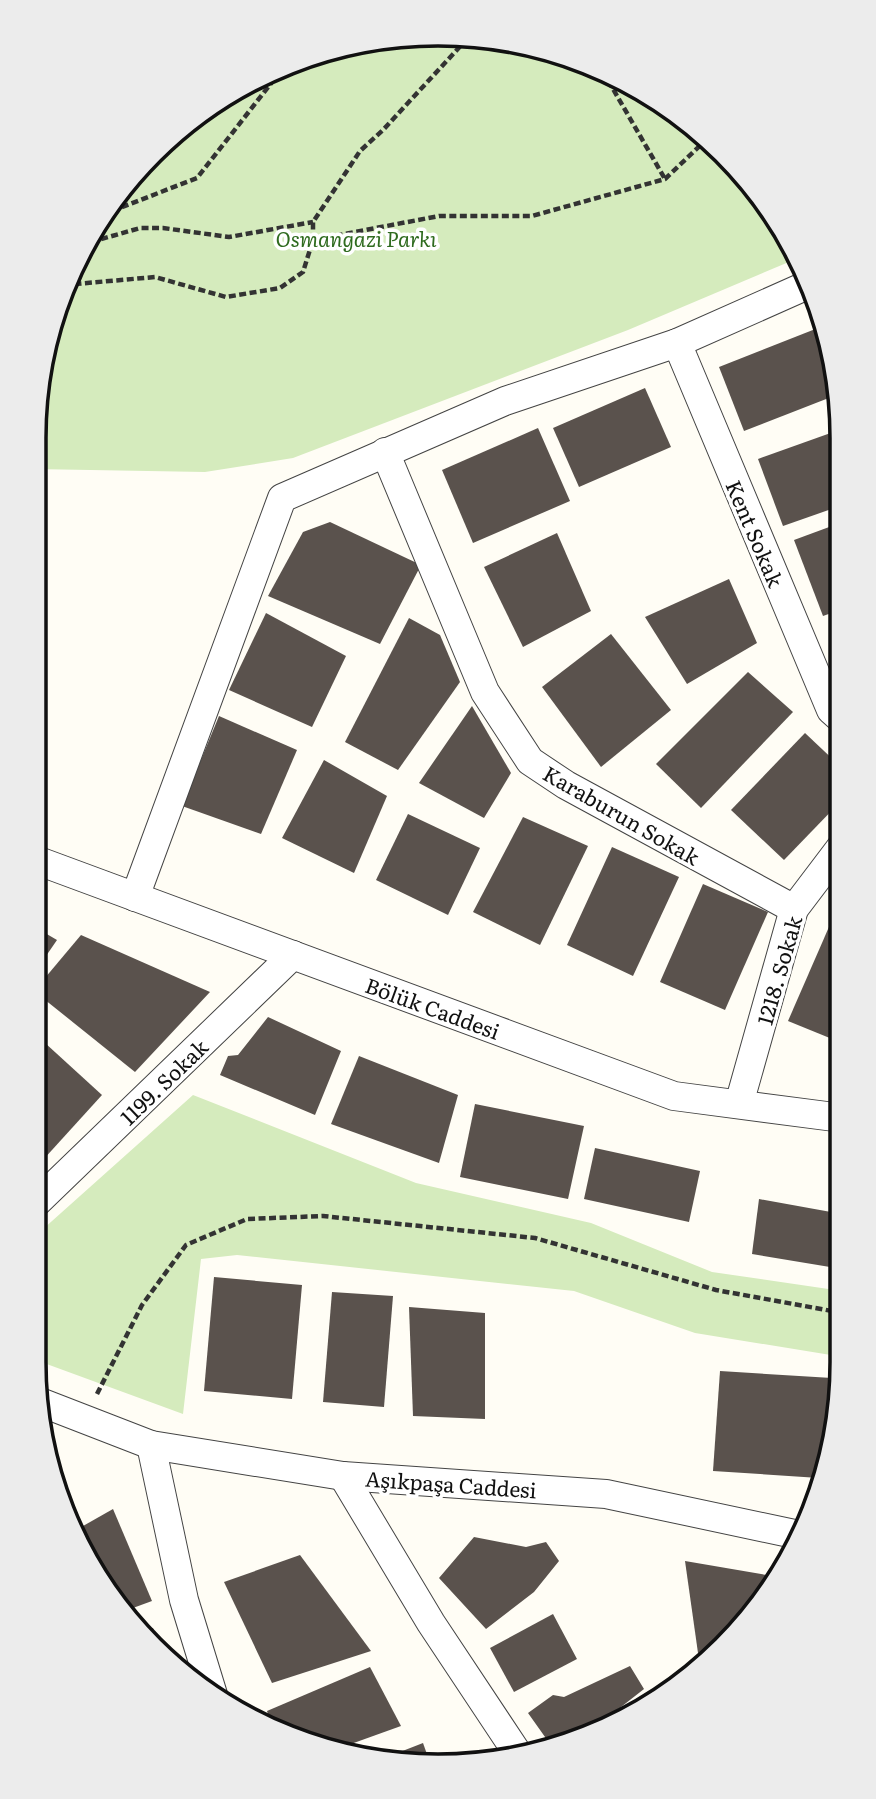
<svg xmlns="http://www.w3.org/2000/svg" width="876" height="1799" viewBox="0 0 876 1799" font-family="Literata,serif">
	<rect width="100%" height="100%" fill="#fffdf5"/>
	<g fill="#d5ebbd">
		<path d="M438 33 593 64 685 117 759 192 790 245 796 259 628 330 293 458 205 472 33 469V438L64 283 152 152 283 64Z"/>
		<path d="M193 1095 416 1183 591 1223 712 1272 842 1291 843 1357 695 1333 574 1291 237 1255 201 1259 183 1414 33 1359V1238Z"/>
	</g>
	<g fill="#5a524d">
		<path d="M823 326 839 385V394L744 431 719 367Z"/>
		<path d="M645 388 671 447 579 487 553 428Z"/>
		<path d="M538 428 570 501 473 543 442 470Z"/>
		<path d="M839 430 840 506 783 526 758 459Z"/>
		<path d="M330 522 421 565 380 644 268 596 303 532Z"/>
		<path d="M840 523V610L823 616 794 540Z"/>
		<path d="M557 533 591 611 523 647 484 567Z"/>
		<path d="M729 579 757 643 687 684 645 617Z"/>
		<path d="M266 613 346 656 312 727 229 690Z"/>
		<path d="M409 618 440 635 460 682 398 770 345 742Z"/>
		<path d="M611 634 671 710 601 767 542 687Z"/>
		<path d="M748 672 793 712 701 808 656 764Z"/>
		<path d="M472 706 511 773 484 818 419 783Z"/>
		<path d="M219 716 297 750 261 834 182 806Z"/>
		<path d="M805 733 841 767V801L784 860 731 810Z"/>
		<path d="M324 760 387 796 354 873 282 838Z"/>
		<path d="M408 814 480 848 448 915 376 880Z"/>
		<path d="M523 817 588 846 540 945 473 912Z"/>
		<path d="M612 847 679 877 633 976 567 945Z"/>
		<path d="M703 884 768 912 725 1010 660 982Z"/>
		<path d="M832 920 841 924 842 1043 788 1021Z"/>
		<path d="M33 926 57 940 33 975Z"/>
		<path d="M81 935 210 992 135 1072 34 991Z"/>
		<path d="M268 1017 341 1051 315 1115 220 1075 228 1056 238 1055Z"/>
		<path d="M33 1032 102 1095 42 1161 33 1153Z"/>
		<path d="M359 1056 458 1095 439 1163 331 1124Z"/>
		<path d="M475 1104 584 1126 568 1199 460 1177Z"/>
		<path d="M595 1148 700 1171 689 1222 584 1199Z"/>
		<path d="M759 1199 842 1214V1269L752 1254Z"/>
		<path d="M214 1277 302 1285 292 1399 204 1391Z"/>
		<path d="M332 1292 393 1296 384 1407 323 1402Z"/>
		<path d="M409 1307 485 1313V1419L413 1416Z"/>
		<path d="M720 1371 832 1378 828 1435 819 1478 713 1471Z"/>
		<path d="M113 1509 152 1601 122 1612 117 1608 76 1530Z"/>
		<path d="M474 1537 526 1547 546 1542 559 1561 534 1592 486 1629 439 1578Z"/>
		<path d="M300 1555 371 1651 272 1683 224 1582Z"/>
		<path d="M685 1561 772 1576 724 1647 711 1656 698 1653Z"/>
		<path d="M553 1614 577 1659 514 1692 490 1648Z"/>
		<path d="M153 1628 159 1647 142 1631Z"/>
		<path d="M630 1666 644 1689 589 1732 550 1744 528 1713 553 1695 564 1697Z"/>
		<path d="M370 1667 401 1726 337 1749 270 1721 267 1711Z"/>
		<path d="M423 1743 429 1760 382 1759Z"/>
	</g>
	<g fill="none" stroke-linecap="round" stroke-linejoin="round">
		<defs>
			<g id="minor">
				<path d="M677 343 831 710 840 718"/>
				<path d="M385 452 485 692 530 761 566 785 794 909"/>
				<path d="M33 859 674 1096 842 1118"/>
				<path d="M135 897 282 498 505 401 677 343 812 283"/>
				<path d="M739 1104 794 909 841 847"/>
				<path d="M33 1206 293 955"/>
				<path d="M40 1402 151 1445 343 1476 606 1494 799 1535"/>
				<path d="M151 1445 184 1600 214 1698"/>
				<path d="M343 1476 431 1623 518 1754"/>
			</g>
		</defs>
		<use href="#minor" stroke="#444" stroke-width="30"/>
		<g stroke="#333" stroke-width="4.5" stroke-dasharray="7 3.5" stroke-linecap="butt">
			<path d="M604 71 609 82 665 179"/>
			<path d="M112 211 197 178 287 63"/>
			<path d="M313 240V222L360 151 383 130 467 39"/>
			<path d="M91 242 140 228H163L229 237 313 222"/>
			<path d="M64 285 155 277 226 297 280 288 303 272 313 240 439 216H532L665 179 707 139"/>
			<path d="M97 1394 142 1305 186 1245 247 1219 323 1216 535 1238 716 1290 843 1313"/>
		</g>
		<use href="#minor" stroke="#fff" stroke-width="28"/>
	</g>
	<g text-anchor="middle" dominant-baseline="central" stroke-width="7" stroke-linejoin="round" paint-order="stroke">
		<g font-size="21" font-style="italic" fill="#2f6b1f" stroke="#fff">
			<text x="356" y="237">Osmangazi Parkı</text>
		</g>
		<g font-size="21" fill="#111" stroke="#fff">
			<text transform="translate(756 533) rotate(67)">Kent Sokak</text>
			<text transform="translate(622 814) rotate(30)">Karaburun Sokak</text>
			<text transform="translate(778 970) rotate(-74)">1218. Sokak</text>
			<text transform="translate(433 1007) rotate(20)">Bölük Caddesi</text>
			<text transform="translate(163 1081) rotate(-44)">1199. Sokak</text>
			<text transform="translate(451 1483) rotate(4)">Aşıkpaşa Caddesi</text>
		</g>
	</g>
	<path d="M0 0H876V1799H0ZM438 46H438A392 392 0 0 1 830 438V1362A392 392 0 0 1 438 1754H438A392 392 0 0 1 46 1362V438A392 392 0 0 1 438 46Z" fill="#ececec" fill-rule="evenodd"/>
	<path fill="none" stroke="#111" stroke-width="3.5" d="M438 46H438A392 392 0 0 1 830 438V1362A392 392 0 0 1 438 1754H438A392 392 0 0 1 46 1362V438A392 392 0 0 1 438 46Z"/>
</svg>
